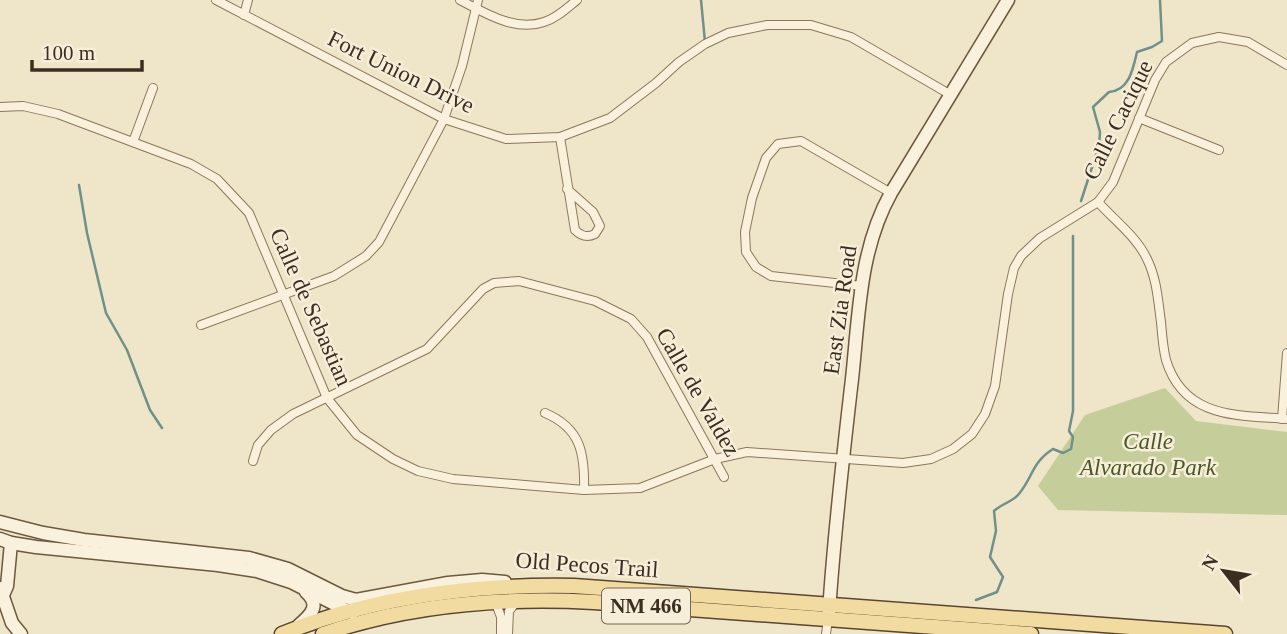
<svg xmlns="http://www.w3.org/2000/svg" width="1287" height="634" viewBox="0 0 1287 634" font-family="'Times New Roman',serif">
	<rect width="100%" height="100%" fill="#efe5c8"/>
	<path fill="#c5cd9b" d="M1165 388 1196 421 1287 432V515L1058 510 1038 486 1085 415Z"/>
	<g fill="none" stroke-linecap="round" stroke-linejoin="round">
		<g stroke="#6f918a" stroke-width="2.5">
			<path d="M701 0 705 42"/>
			<path d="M79 185 87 233 106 313 127 350 150 410 162 428"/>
			<path d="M1081 201 1099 146 1100 132 1093 107 1109 92C1129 91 1133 69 1137 52L1152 47 1162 41 1160 0"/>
			<path d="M976 600 997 592 1003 577 990 557 996 531 994 511C1001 504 1012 502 1018 495 1033 478 1031 463 1053 449L1063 453 1071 449 1073 437 1069 431 1073 411V236"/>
		</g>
		<defs>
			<g id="street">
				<path d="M216 0 444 119 506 139 560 137 610 118 656 83 679 62 705 44 728 33 767 25H811L851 37 951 95"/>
				<path d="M460 0C485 13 515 32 544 22 557 18 567 8 577 0"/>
				<path d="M244 15 248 0"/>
				<path d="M0 107 23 106 58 114 191 164 217 179 249 213 327 398 357 435 393 459 418 471 453 479 584 490 640 488 715 459 747 452 903 463 931 459 953 449 972 434 985 414 995 386 1008 294 1014 268 1021 256 1040 238 1098 202 1113 182 1155 80 1166 62 1192 43 1219 37 1248 42 1287 65"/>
				<path d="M1139 118 1219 150"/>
				<path d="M560 137 575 230C581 236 587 238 595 234L600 226 593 212 567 189"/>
				<path d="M133 142 153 88"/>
				<path d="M1098 202C1114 220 1137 237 1147 259 1157 279 1158 301 1161 322 1162 335 1163 348 1166 360 1184 419 1238 415 1287 419"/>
				<path d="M862 286 771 276 756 267 746 252 745 232 752 198 766 158 778 144 801 141 891 193"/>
				<path d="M201 325 334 276 366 256 379 242 444 119 462 66 478 0"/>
				<path d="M545 413C581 428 585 454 584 490"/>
				<path d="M1282 419 1287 353"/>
				<path d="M253 461 258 445 271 430 293 414 427 349 483 289 494 283 519 281 595 301 631 319 647 337 724 477"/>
				<path d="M495 601 501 617V634"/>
				<path d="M508 634 509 611 517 601"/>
				<path d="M826 634 828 619"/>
			</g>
			<g id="secondary">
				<path d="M0 522 43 533 84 540 249 558 288 569 342 596 356 600 448 583 482 580 505 582"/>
				<path d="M0 539 11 543 36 547 218 565 257 571 291 582 352 613"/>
				<path d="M0 588 12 623 21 634"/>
				<path d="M3 595 7 586 11 543"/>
				<path d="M829 612C834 534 843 456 852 379 859 316 859 250 891 193L1008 0"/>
				<path d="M299 625C311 615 321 605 306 592"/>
			</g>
			<g id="primary">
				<path d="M282 634C375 596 474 584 574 586L1225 634"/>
				<path d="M323 634C410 604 502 597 594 602L1031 634"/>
			</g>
		</defs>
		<use href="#street" stroke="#8b775d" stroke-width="10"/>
		<use href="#secondary" stroke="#6d5840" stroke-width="15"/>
		<use href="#primary" stroke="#594531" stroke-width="17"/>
		<use href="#street" stroke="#f9f1db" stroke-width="8"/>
		<use href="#secondary" stroke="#f9f1db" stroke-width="12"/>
		<use href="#primary" stroke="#f1dba1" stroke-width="14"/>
	</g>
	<g text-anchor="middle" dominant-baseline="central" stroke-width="5" stroke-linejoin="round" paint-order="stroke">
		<rect fill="#f6eed8" stroke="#736857" stroke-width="2" x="602" y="588.5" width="88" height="35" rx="5"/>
		<g font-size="21" font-weight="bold" fill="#3b2e20">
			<text x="646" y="606">NM 466</text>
		</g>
		<g font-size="23" fill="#3b2e20" stroke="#f6eed8">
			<text transform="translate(401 72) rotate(26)">Fort Union Drive</text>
			<text transform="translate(1118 120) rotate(-64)">Calle Cacique</text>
			<text transform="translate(311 307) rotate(66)">Calle de Sebastian</text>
			<text transform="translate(840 310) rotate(-82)">East Zia Road</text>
			<text transform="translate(698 392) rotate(60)">Calle de Valdez</text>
			<text transform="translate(587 565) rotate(4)">Old Pecos Trail</text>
		</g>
		<g font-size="23" font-style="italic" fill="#495827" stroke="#f6eed8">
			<text x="1148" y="441">Calle<tspan x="1148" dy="26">Alvarado Park</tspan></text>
		</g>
	</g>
	<g transform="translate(1224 571) rotate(301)" stroke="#f6eed8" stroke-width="5" paint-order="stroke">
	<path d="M0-5L12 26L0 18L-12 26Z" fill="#3b2e20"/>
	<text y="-10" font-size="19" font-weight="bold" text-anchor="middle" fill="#3b2e20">N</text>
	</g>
	<path d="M32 60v10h110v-10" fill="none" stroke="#3b2e20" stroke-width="3.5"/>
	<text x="42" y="60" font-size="21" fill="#3b2e20" stroke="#f6eed8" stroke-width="5" paint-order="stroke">100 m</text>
</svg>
